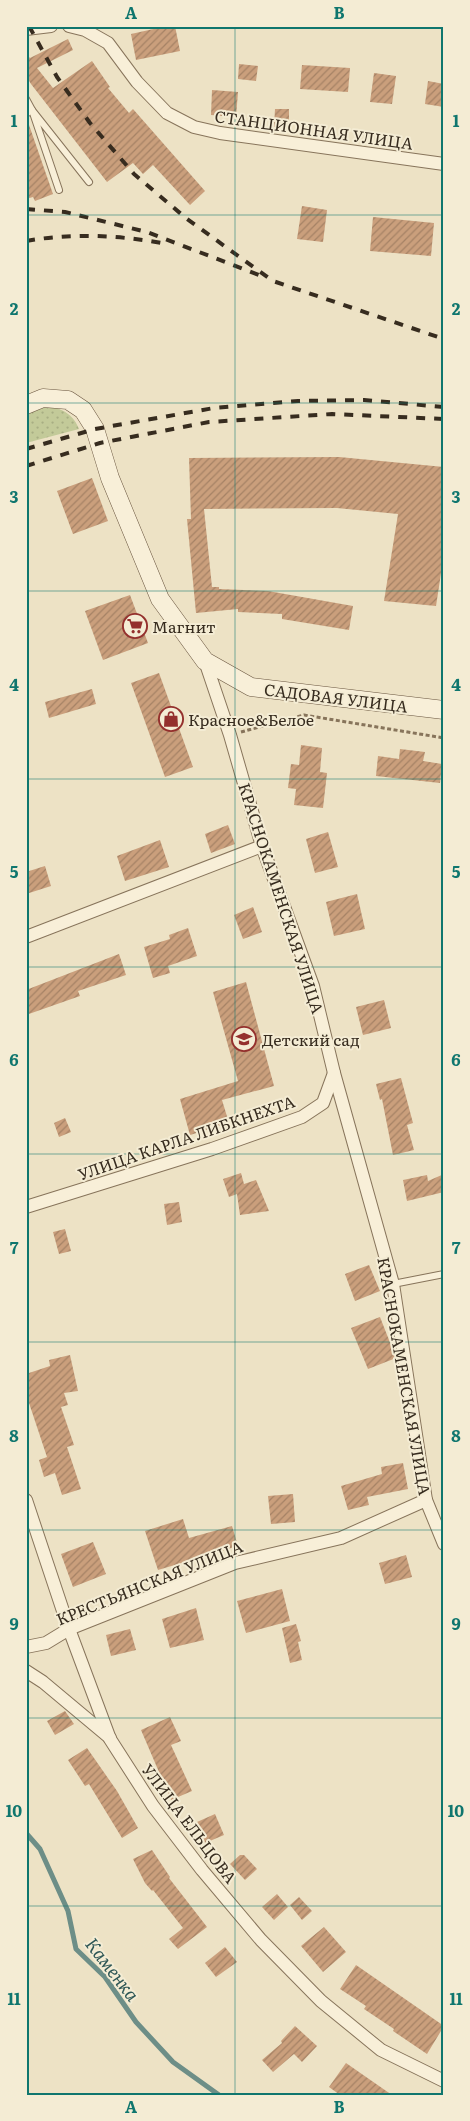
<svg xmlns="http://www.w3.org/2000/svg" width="470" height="2121" viewBox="0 0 470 2121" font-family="Literata,serif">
	<defs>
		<pattern id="grass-dots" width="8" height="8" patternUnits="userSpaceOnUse" patternTransform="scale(1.25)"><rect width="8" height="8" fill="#c3ca99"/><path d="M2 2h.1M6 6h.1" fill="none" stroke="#a8ae83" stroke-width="1.8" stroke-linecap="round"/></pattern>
		<pattern id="building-hatch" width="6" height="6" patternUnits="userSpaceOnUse" patternTransform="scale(1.25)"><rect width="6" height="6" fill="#ca9f7c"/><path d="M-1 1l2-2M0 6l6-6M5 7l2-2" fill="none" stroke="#a58265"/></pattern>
	</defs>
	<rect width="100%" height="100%" fill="#ede2c5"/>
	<path fill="url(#grass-dots)" d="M51 406C66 411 73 415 79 429L26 443V413L39 407Z"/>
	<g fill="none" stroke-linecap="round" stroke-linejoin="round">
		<path stroke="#6d8e87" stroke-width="5" d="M26 1833 40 1849 68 1911 76 1949 105 1977 136 2022 173 2062 219 2095"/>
	</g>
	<g fill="url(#building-hatch)">
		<path d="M167 26H175L180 51 136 60 131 34Z"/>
		<path d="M68 39 73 50 37 68 53 88 92 61 110 87 108 88 129 113 133 109 205 191 190 205 153 165 143 174 133 163 107 182 31 84 26 76V54L30 58Z"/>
		<path d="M239 64 258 66 256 81 238 79Z"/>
		<path d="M302 65 350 68 348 92 300 89Z"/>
		<path d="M374 73 396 76 392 104 370 102Z"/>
		<path d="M428 81 444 84V107L425 104Z"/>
		<path d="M212 90 238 92 236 117 211 115Z"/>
		<path d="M275 109H289V127H274Z"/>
		<path d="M26 122H28L53 194 35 201 33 197 26 199Z"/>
		<path d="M302 206 327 210 323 242 297 239Z"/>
		<path d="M373 217 434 223 431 256 370 251Z"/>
		<path d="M339 457 444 467V554L436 606 384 601 398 514 337 508 204 509 212 587H219V589L268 591 353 606 349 630 282 619V614L238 612V609L196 613 187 519H191L189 458Z"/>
		<path d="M92 478 108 521 73 534 57 491Z"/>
		<path d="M130 595 148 643 103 660 85 611Z"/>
		<path d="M159 673 193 767 165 777 131 683Z"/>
		<path d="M92 689 96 704 49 718 45 702Z"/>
		<path d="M301 745 322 748 320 772 327 773 323 808 294 805 296 789 288 788 291 764 299 765Z"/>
		<path d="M400 749 425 752 423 761 442 764 440 783 376 776 378 756 399 759Z"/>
		<path d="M228 825 235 844 211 853 205 834Z"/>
		<path d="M328 832 338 867 315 873 306 839Z"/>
		<path d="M160 840 169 867 125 881 117 856Z"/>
		<path d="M45 866 51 886 26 894V872Z"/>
		<path d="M357 894 365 929 334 936 326 902Z"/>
		<path d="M253 907 262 932 243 939 234 915Z"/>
		<path d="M188 928 197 956 168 966 170 973 153 978 144 947 170 939 169 935Z"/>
		<path d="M119 954 126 975 78 991 80 996 26 1015V990Z"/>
		<path d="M246 982 274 1086 222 1100 229 1123 190 1135 180 1099 238 1081 213 992Z"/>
		<path d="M384 1000 391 1028 363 1035 356 1007Z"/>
		<path d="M401 1078 413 1123 407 1125 414 1150 393 1155 382 1099 380 1100 376 1084Z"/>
		<path d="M65 1118 71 1132 59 1137 54 1123Z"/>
		<path d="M241 1173 244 1184 256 1180 269 1211 240 1215 237 1194 229 1197 223 1179Z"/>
		<path d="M444 1174V1192L407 1201 403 1180 427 1175 428 1181Z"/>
		<path d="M179 1202 182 1222 167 1225 164 1204Z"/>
		<path d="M65 1229 71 1251 59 1254 53 1232Z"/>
		<path d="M369 1265 380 1291 355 1301 345 1274Z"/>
		<path d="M380 1317 396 1358 368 1369 351 1328Z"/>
		<path d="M70 1355 78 1391 64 1393 68 1405 61 1407 74 1445 67 1447 81 1489 62 1495 55 1473 44 1477 39 1460 47 1457 26 1394V1374L50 1366 49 1360Z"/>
		<path d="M403 1463 408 1489 367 1497 369 1505 348 1510 341 1486 382 1474 381 1467Z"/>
		<path d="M293 1494 295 1522 271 1524 268 1496Z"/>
		<path d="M183 1519 189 1538 232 1526 238 1546 158 1570 145 1531Z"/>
		<path d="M93 1542 106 1574 73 1587 61 1554Z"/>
		<path d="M406 1555 412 1577 385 1584 379 1563Z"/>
		<path d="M282 1589 290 1621 246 1633 237 1601Z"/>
		<path d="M196 1608 204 1640 170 1648 162 1619Z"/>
		<path d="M296 1624 301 1641 298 1642 302 1660 290 1663 282 1628Z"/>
		<path d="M130 1629 136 1650 111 1656 106 1635Z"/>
		<path d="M65 1711 74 1724 55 1735 47 1721Z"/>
		<path d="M170 1717 181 1741 171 1745 192 1791 171 1800 141 1730Z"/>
		<path d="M87 1748 117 1791 138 1828 122 1838 89 1784 85 1786 68 1760Z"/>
		<path d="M215 1814 224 1835 205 1843 197 1822Z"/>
		<path d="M152 1850 170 1877 169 1878 207 1927 178 1949 169 1939 183 1928 153 1890 152 1891 145 1883 133 1859Z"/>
		<path d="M240 1855H244L257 1869 245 1880 230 1864Z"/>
		<path d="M277 1894 288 1907 274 1920 262 1907Z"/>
		<path d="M299 1897 312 1911 302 1920 290 1905Z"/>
		<path d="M324 1927 346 1952 323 1972 301 1946Z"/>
		<path d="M225 1947 237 1962 216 1977 205 1963Z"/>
		<path d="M356 1965 444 2026 427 2054 393 2031 394 2029 364 2009 366 2006 340 1989Z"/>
		<path d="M295 2026 317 2046 302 2062 294 2054 273 2072 262 2060 282 2043 281 2041Z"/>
		<path d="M346 2063 392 2095H340L329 2087Z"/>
	</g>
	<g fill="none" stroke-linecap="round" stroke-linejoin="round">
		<defs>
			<g id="lane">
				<path d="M26 99 32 110 26 114"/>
				<path d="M59 190 32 110 89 182"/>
				<path d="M393 1284 444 1274"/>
			</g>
			<g id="street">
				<path d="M69 26 85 30 108 43 137 82 167 113 194 127 220 133 444 164"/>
				<path d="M26 29 51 26"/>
				<path d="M205 661 230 735 262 846 313 986 334 1073 393 1284 426 1500 444 1544"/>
				<path d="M26 937 262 846"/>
				<path d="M26 1207 212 1149 302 1117 323 1103 334 1073"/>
				<path d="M26 1500 69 1629 110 1739 153 1806 202 1870 261 1940 321 2001 381 2050 444 2081"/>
				<path d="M26 1647 46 1643 69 1629 235 1563 341 1538 426 1500"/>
				<path d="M26 1671 43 1682 110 1738"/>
			</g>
			<path id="secondary" d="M26 405 43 398 68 400 83 410 95 429 110 478 160 599 205 661 251 687 444 710"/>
		</defs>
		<use href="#lane" stroke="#87745b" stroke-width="8"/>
		<use href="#street" stroke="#87745b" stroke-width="14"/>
		<use href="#secondary" stroke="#69553f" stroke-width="19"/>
		<path stroke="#87745b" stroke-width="3" stroke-dasharray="4 2.5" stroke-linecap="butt" d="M241 732 304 715 444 738"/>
		<use href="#lane" stroke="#f8efd8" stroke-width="6"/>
		<use href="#street" stroke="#f8efd8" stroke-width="12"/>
		<use href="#secondary" stroke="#f8efd8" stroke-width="18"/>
		<g stroke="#372c1f" stroke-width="4" stroke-dasharray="9 9" stroke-linecap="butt">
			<path d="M29 26 57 77 90 123 134 174 187 219 273 281 444 339"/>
			<path d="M26 209 65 212 147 232 259 275"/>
			<path d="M26 241C72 233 116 235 162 243"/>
			<path d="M26 449 95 429 214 408 298 401 364 400 444 407"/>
			<path d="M26 466 100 443 209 422 332 414 444 419"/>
		</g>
	</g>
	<path fill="none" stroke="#0f766e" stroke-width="1" stroke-opacity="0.55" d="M235 26V2095M26 215H444M26 403H444M26 591H444M26 779H444M26 967H444M26 1154H444M26 1342H444M26 1530H444M26 1718H444M26 1906H444"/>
	<defs>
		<symbol id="supermarket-ring" viewBox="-11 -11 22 22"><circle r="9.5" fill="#f4ecd4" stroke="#94302d" stroke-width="1.5"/><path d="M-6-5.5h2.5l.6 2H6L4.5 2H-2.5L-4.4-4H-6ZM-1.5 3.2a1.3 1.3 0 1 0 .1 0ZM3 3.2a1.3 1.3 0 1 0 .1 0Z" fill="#94302d"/></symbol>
		<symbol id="shop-ring" viewBox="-11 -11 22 22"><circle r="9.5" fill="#f4ecd4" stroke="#94302d" stroke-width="1.5"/><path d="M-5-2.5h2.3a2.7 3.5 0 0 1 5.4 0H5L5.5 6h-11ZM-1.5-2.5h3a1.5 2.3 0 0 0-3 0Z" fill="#94302d"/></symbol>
		<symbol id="school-ring" viewBox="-11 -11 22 22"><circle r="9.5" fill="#f4ecd4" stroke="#94302d" stroke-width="1.5"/><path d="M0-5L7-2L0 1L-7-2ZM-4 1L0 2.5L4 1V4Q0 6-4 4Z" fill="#94302d"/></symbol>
	</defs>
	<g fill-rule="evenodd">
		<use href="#supermarket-ring" x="121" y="612" width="28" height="28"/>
		<use href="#shop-ring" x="157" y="705" width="28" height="28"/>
		<use href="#school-ring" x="230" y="1025" width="28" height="28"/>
	</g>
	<g text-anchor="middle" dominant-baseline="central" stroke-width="4" stroke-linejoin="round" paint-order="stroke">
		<g font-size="16" fill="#372c1f" stroke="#f4ecd4">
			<text transform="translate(314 129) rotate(8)">СТАНЦИОННАЯ УЛИЦА</text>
			<text transform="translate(336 697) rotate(7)">САДОВАЯ УЛИЦА</text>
			<text transform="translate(282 898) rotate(72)">КРАСНОКАМЕНСКАЯ УЛИЦА</text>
			<text transform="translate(186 1137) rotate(-19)">УЛИЦА КАРЛА ЛИБКНЕХТА</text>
			<text transform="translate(405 1376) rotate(80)">КРАСНОКАМЕНСКАЯ УЛИЦА</text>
			<text transform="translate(149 1582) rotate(-22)">КРЕСТЬЯНСКАЯ УЛИЦА</text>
			<text transform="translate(190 1823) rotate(53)">УЛИЦА ЕЛЬЦОВА</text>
		</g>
		<g font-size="16" fill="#372c1f" stroke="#f4ecd4" text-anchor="start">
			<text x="152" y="626">Магнит</text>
			<text x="188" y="719">Красное&amp;Белое</text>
			<text x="262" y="1039">Детский сад</text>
		</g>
		<g font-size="18" font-style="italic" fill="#2f5756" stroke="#f4ecd4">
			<text transform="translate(113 1969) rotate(52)">Каменка</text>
		</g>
	</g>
	<rect width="470" height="2121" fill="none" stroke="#f4ecd4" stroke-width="55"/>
	<rect x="28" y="28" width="414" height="2066" fill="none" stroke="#0f766e" stroke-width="2"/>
	<g font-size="16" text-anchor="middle" font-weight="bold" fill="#0f766e">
		<text x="131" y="19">A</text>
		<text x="339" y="19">B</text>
		<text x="14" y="127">1</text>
		<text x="456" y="127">1</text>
		<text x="14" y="315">2</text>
		<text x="456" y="315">2</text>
		<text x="14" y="503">3</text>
		<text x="456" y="503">3</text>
		<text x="14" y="691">4</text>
		<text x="456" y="691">4</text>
		<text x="14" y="878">5</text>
		<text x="456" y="878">5</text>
		<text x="14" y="1066">6</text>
		<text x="456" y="1066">6</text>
		<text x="14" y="1254">7</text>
		<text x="456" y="1254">7</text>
		<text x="14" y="1442">8</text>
		<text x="456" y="1442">8</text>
		<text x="14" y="1630">9</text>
		<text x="456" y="1630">9</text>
		<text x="14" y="1817">10</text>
		<text x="456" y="1817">10</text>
		<text x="14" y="2005">11</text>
		<text x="456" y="2005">11</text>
		<text x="131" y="2113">A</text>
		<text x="339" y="2113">B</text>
	</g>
</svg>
